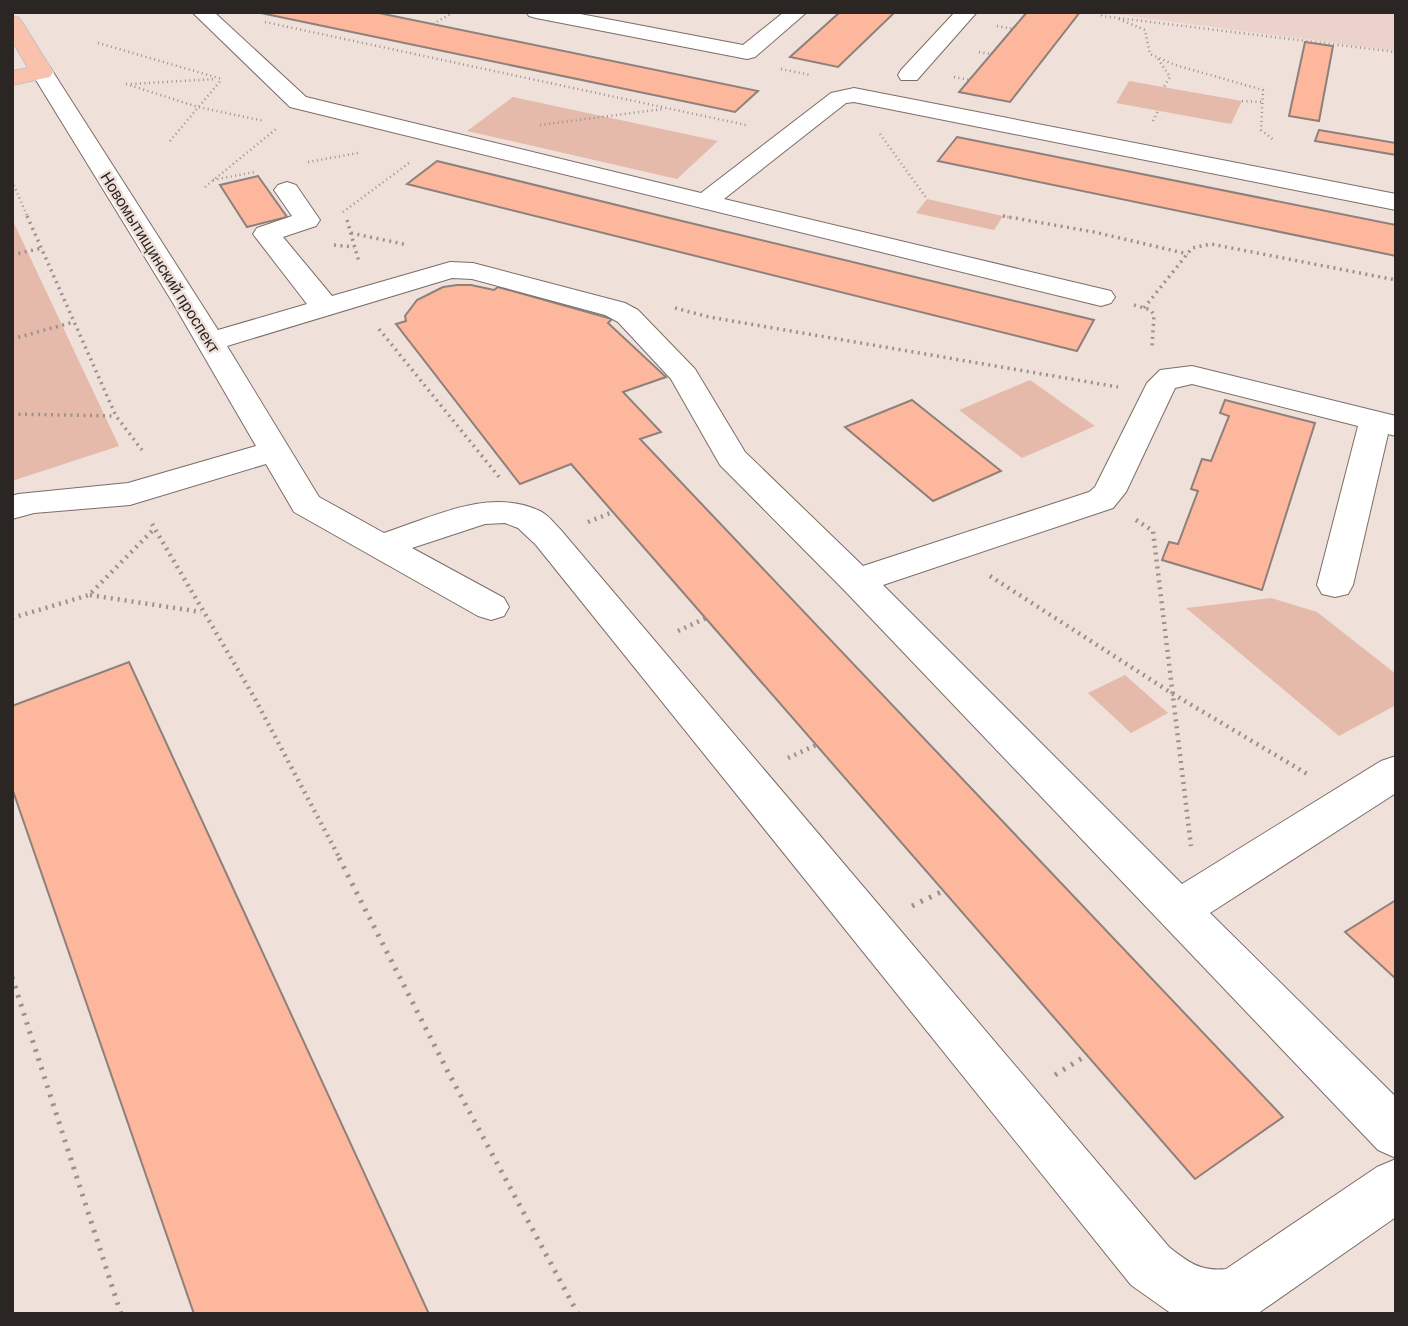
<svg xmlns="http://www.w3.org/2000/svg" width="1408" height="1326" viewBox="0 0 1408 1326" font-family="Barlow,sans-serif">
	<rect width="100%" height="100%" fill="#efe0da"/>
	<path fill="#ebd3cc" d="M1111 12H1396V51L1114 14Z"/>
	<g fill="#e5baaa">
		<path d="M1129 81 1242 101 1231 124 1116 103Z"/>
		<path d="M513 97 718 141 677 179 467 131Z"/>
		<path d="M927 199 1003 216 994 230 916 213Z"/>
		<path d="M12 219 119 446 12 481Z"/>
		<path d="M1030 380 1095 426 1022 458 959 410Z"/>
		<path d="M1271 598 1317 612 1396 674V705L1339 736 1186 608Z"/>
		<path d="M1125 675 1168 713 1131 733 1088 693Z"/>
	</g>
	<g fill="#fcb79d" stroke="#8e807a" stroke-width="2">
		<path d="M256 12H374L758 91 735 112Z"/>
		<path d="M840 12H895L838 67 790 57Z"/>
		<path d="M1027 12H1080L1010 102 959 92Z"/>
		<path d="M1305 42 1333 46 1319 121 1289 116Z"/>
		<path d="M1319 130 1396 143V155L1315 141Z"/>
		<path d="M957 137 1396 225V256L938 161Z"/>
		<path d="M437 161 678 220 1094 320 1077 351 407 184Z"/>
		<path d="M258 176 287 217 247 227 220 185Z"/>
		<path d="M457 285H471L494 290 498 287 612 319 608 323 666 377 623 392 661 432 640 439 1283 1117 1195 1179 571 464 520 484 396 324 406 321 405 316 417 300 443 287Z"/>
		<path d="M912 400 1001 471 933 501 845 427Z"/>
		<path d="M1225 400 1315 423 1262 590 1162 560 1169 542 1178 544 1198 491 1191 489 1202 459 1211 461 1229 416 1220 413Z"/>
		<path d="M129 662 429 1314H194L12 788V706Z"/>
		<path d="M1396 900V979L1345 932Z"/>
	</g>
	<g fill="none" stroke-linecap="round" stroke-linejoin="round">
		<defs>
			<g id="minor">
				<path d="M192 12H214L306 97 701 193 831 93 854 88 1396 194V210L854 102 846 103 724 199 1111 291 1115 297 1111 303 1101 306 290 107Z"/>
				<path d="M526 12H570L743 45 784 12H807L755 57 747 59 536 18 529 16Z"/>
				<path d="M955 12H977L917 80H901L898 75 901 70Z"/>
				<path d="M42 65 50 67 53 72 218 330 307 304 253 234 257 228 292 216 274 190 278 185 287 182 296 185 320 220 316 226 283 237 332 296 450 262 473 263 625 303 638 310 695 369 745 452 863 566 1089 492 1095 487 1147 383 1160 370 1192 366 1396 416V436L1388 434 1353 585 1348 594 1335 597 1322 594 1317 585 1358 426 1192 384 1175 388 1126 492 1113 508 883 585 1182 884 1381 761 1396 756V793L1210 913 1396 1097V1158L1378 1150 844 590 720 465 671 379 618 322 605 315 472 279 452 278 227 346 319 497 384 533C433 517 490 487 540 511 548 515 554 523 560 529L1169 1247C1188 1262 1201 1272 1226 1269L1377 1167 1396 1159V1217L1257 1314H1172L1131 1285 536 545 518 528 505 523 485 524 412 548 504 598 509 607 504 616 491 620 478 616 294 512 266 464 130 505 34 513 12 519V496L18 494 128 483 256 446 173 303 31 72 34 67Z"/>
			</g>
			<path id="major" d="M12 16 19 18 22 22 53 72 50 77 12 85V71L28 68 12 40Z"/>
		</defs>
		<use href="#minor" stroke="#7b6d68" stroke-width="2"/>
		<use href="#major" stroke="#c4c2c1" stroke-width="2"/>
		<g stroke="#9c918d" stroke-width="2.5" stroke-dasharray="1 3.5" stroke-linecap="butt">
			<path d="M1098 12 1102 16 1396 52"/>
			<path d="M1119 19 1145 30 1150 54 1175 65 1263 90 1261 130 1275 141"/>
			<path d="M265 22 746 125"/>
			<path d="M433 24 454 12"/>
			<path d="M997 26 1014 29"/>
			<path d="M98 43 222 79"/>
			<path d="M979 52 992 54"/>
			<path d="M1158 59 1170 77 1164 87"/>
			<path d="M781 69 810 75"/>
			<path d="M954 77 970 80"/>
			<path d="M126 84 198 107 264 121"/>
			<path d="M131 84 216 79"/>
			<path d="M1242 101 1263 102"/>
			<path d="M1153 121 1158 111"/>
			<path d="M540 125 663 109"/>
			<path d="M880 134 927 199"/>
			<path d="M170 141 222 79"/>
			<path d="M308 162 358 153"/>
			<path d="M213 180 255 172"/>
			<path d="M12 181 28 218"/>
			<path d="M205 187 276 129"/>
			<path d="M343 212 409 163"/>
			<path d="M1003 216 1012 218"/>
		</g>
		<g stroke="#9c918d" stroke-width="3.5" stroke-dasharray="2 4.5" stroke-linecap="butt">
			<path d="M27 216 116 416 142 450"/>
			<path d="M1003 216 1094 232 1188 254"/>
			<path d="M347 220 359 262"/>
			<path d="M351 233 408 245"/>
			<path d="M334 245 354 247"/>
			<path d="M12 255 42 248"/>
			<path d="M1134 305 1151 310 1154 315 1152 346"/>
			<path d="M675 308 709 317 1118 387"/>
			<path d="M1144 308 1192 248 1211 244 1396 280"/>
			<path d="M379 329 499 477"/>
			<path d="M12 339 74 322"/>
			<path d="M12 414 116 416"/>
		</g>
		<g stroke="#9c918d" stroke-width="4.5" stroke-dasharray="2 5" stroke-linecap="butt">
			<path d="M1136 520 1153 531 1191 846"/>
			<path d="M588 522 613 512"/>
			<path d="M152 524 254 697 340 859"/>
			<path d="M990 576 1173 694 1309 775"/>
			<path d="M90 595 201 612"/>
			<path d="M12 618 89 595 155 528"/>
			<path d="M678 631 706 618"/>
			<path d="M788 758 816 745"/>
		</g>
		<g stroke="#9c918d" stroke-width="5" stroke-dasharray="2.5 7" stroke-linecap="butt">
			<path d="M339 858 447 1070 578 1314"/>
			<path d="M912 906 943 891"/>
			<path d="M12 977 121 1314"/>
			<path d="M1055 1075 1087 1055"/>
		</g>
		<use href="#minor" fill="#fff" fill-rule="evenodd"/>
		<use href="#major" fill="#fac1ac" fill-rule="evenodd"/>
	</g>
	<g text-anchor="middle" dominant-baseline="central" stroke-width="5" stroke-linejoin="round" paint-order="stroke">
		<g font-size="16" fill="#2b2523" stroke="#efe0da">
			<text transform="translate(161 262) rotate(58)">Новомытищинский проспект</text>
		</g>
	</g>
	<rect width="1408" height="1326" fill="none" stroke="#2b2523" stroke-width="28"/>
</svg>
